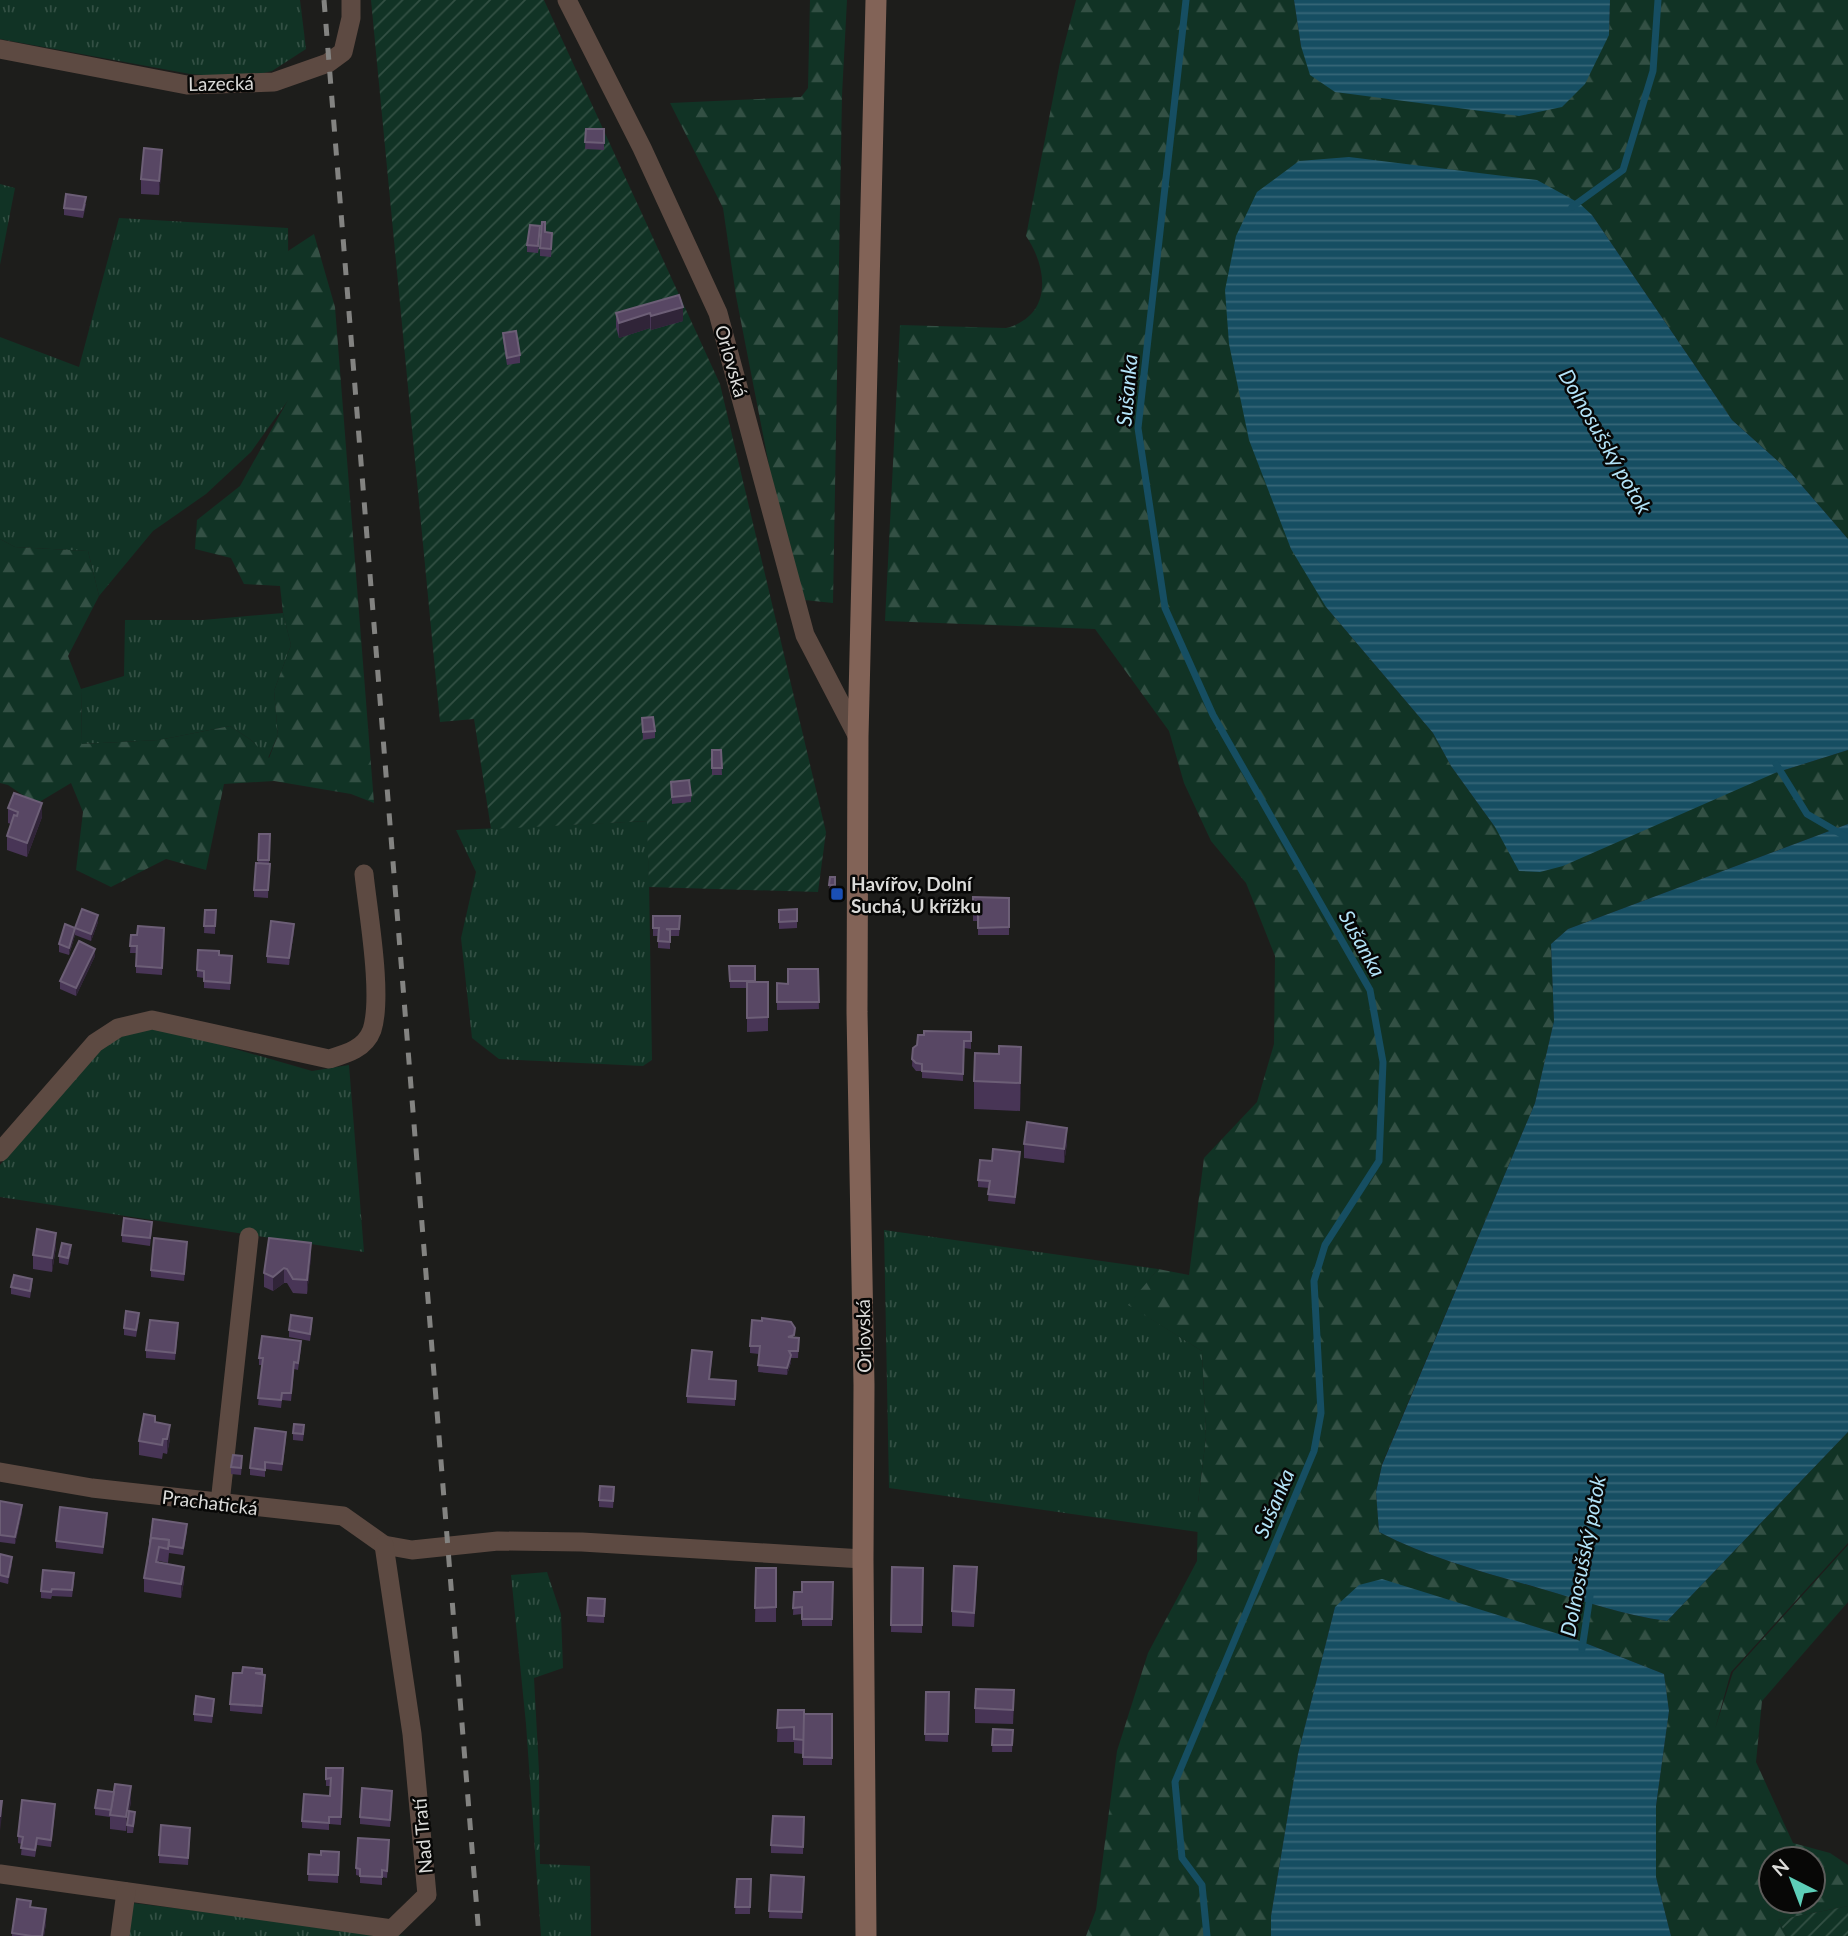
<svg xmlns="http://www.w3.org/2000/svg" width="1848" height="1936" viewBox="0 0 1848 1936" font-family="Lato,sans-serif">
	<defs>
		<pattern id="grass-tufts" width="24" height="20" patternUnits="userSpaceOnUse" patternTransform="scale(1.75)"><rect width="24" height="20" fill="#113325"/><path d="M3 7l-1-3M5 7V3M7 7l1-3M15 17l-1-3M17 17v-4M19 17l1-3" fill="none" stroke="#335044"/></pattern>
		<pattern id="forest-firs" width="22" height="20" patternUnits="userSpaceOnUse" patternTransform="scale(1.75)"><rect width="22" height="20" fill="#113325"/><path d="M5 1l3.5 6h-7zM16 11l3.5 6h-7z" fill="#335044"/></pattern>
		<pattern id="garden-furrows" width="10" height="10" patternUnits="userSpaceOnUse" patternTransform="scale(1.75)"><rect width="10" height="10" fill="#113325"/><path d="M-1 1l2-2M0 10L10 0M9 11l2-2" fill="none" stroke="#335044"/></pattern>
		<pattern id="water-rules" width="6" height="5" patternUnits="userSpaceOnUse" patternTransform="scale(1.75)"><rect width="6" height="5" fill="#164e62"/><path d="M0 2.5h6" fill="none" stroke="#376778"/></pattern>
	</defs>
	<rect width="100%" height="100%" fill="#1d1d1b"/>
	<g fill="url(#grass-tufts)">
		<path d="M0 0H300L306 49 272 71 242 78 190 74 0 39Z"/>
		<path d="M0 184 15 188 0 265Z"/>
		<path d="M119 218 288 228 289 399 251 452 206 494 153 531 99 596 88 551 15 547 0 539V337L79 367Z"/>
		<path d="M283 613 291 645 274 691 278 735 268 758 251 740 230 726 159 740 82 744 81 689 124 676 125 620H203Z"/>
		<path d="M648 821 652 1060 643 1066 499 1059 472 1038 461 938 476 872 456 830Z"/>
		<path d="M159 1027 312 1071 349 1065 364 1252 0 1197V1165L103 1046 127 1034Z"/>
		<path d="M884 1230 1158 1269 1129 1305 1202 1351 1206 1437 1198 1503V1532L889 1488Z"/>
		<path d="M547 1572 561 1614 563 1668 534 1678 539 1771 540 1864 590 1866 591 1936H541L526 1724 511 1575Z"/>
		<path d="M133 1903 394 1935 408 1936H128Z"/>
	</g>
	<g fill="url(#forest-firs)" fill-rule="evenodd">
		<path d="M810 0H847L842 95 833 603 795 599 736 296 723 208 670 103 801 97 808 88Z"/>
		<path d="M1076 0H1294L1301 46 1609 35 1610 0H1848V539L1791 473 1732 420 1592 215 1326 607 1433 733 1451 766 1495 827 1775 773 1848 750V824L1568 929 1551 944 1554 1021 1535 1103 1382 1464 1376 1492 1379 1532C1431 1559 1486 1573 1542 1589 1583 1601 1624 1615 1667 1621L1848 1432V1543L1731 1672 1715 1729 1733 1672 1848 1545V1602L1762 1701 1756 1762 1793 1843 1830 1853 1848 1865V1906L1778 1920 1787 1936H1671L1656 1877V1806L1669 1711 1664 1674 1575 1639 1382 1580 1335 1607 1298 1754 1271 1916V1936H1086L1096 1910 1117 1751 1148 1653 1197 1561 1198 1503 1206 1437 1202 1351 1128 1305 1158 1269 1189 1275 1204 1158 1257 1102 1274 1044 1275 956 1246 883 1211 841 1184 783 1169 731 1095 629 885 621 900 325 1006 328C1053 316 1048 268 1026 236L1061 57ZM1771 1859H1813V1901H1771Z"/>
		<path d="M314 234 335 307 374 803 351 794 274 781 224 784 206 870 166 859 111 887 76 870 83 812 71 783 36 804 8 785 0 783V539L15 547 88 551 99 596 68 656 81 689 82 744 159 740 230 726 251 740 269 758 278 735 274 691 291 645 283 613 280 586 244 584 231 558 195 549 197 520 240 486 288 400V251Z"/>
	</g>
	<g fill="url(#garden-furrows)">
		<path d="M371 0H544L720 384 826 832 818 892 649 887 647 821 491 829 474 719 440 722Z"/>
		<path d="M1848 1906V1936H1787L1778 1920Z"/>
	</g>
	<g fill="url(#water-rules)">
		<path d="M1294 0H1610L1609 35 1585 84 1562 107 1519 116 1335 92 1310 75 1301 46Z"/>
		<path d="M1349 157 1537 180 1579 203 1592 215 1732 420 1791 473 1848 539V750L1775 773 1563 866 1540 872 1519 871 1495 827 1451 766 1433 733 1326 607 1291 549 1249 440 1229 344 1225 290 1236 236 1257 192 1299 161Z"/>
		<path d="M1848 824V1432L1667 1621C1624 1615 1583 1601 1542 1589 1487 1573 1431 1559 1379 1532L1376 1492 1382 1465 1535 1103 1554 1021 1551 944 1568 929Z"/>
		<path d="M1382 1579 1575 1639 1664 1674 1669 1711 1656 1806V1877L1671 1936H1271V1916L1298 1754 1335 1607 1359 1585Z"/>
	</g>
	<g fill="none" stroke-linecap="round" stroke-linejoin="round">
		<g stroke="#164e62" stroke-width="7">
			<path d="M1186 0 1138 428 1165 608 1213 715 1370 990 1383 1062 1379 1161 1325 1245 1314 1281 1321 1413 1314 1451 1175 1782 1182 1858 1202 1885 1207 1936"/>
			<path d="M1572 207 1623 170 1653 71 1658 0"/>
			<path d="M1776 764 1807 814 1848 838"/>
			<path d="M1582 1649 1590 1596"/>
		</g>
		<g stroke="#5d4a42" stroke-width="19">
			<path d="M567 0 642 148 718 313 805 635 858 737"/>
			<path d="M0 49 187 85 274 82 328 63 343 52 351 18V0"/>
			<path d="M0 1152 95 1043 118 1028 152 1020 329 1059C346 1054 365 1049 372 1030 383 995 368 913 364 874"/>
			<path d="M0 1472 92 1488 343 1516 384 1545 412 1550 498 1541 582 1542 863 1559"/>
			<path d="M220 1503 249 1237"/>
			<path d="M0 1874 392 1929 427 1895 412 1734 384 1545"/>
			<path d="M120 1936 126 1892"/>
		</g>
		<path stroke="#826357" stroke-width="21" d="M866 1936 863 1559 864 1385 857 1012 858 737 876 0"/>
		<path stroke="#838381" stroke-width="5" stroke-dasharray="12 12" stroke-linecap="butt" d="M324 0 479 1936"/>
	</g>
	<g fill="#483556">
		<path d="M586 129H604V150L585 149Z"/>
		<path d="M162 164 159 195 141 194V179Z"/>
		<path d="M86 204 83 218 64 215V208Z"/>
		<path d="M545 232 552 240 551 257 540 256V248Z"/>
		<path d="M540 233 538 253 527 252V245Z"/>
		<path d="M679 295 683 321 651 330 650 328 619 338 616 327V313Z"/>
		<path d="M503 333 520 355V363L507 365 503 340Z"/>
		<path d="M642 718 655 731V738L643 740Z"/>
		<path d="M712 750H721L722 775H712Z"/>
		<path d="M671 782 691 795V802L672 804Z"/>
		<path d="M8 808 42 817 27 857 7 850V836L11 824 8 823Z"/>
		<path d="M259 834H270L268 898 254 897V890L258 863Z"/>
		<path d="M830 877H835V892H829Z"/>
		<path d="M973 897 1009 898V935H978V921H973Z"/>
		<path d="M797 909V928L779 929V910Z"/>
		<path d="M205 910H216L215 934 204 933Z"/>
		<path d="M653 916 680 923 679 936H670V949L658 948V936H653Z"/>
		<path d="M98 922 91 941 75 935V928Z"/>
		<path d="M164 928 162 975 136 973V953H130L131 935H137Z"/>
		<path d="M294 931 289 965 267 963V956Z"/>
		<path d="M75 935 69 955 59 952V944Z"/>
		<path d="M219 955 232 963 230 990 204 988V978L197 977V970Z"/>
		<path d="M95 956 76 996 60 989V981Z"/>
		<path d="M729 966H755V982H768V1031L747 1032V988H730Z"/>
		<path d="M818 969 819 1009 777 1010V983L788 984Z"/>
		<path d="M971 1032V1049L964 1048 963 1081 922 1078V1071H916L912 1066 913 1048 917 1045 924 1035Z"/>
		<path d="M999 1054 1021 1075 1020 1111 974 1109V1081Z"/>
		<path d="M1067 1143 1064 1163 1024 1158V1144Z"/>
		<path d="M1020 1159 1015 1204 988 1201 989 1188 978 1187V1180L992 1161Z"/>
		<path d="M152 1229 150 1246 122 1242V1235Z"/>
		<path d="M56 1247 52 1272 33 1269V1255Z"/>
		<path d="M187 1249 184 1281 151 1277V1270Z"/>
		<path d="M71 1252 68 1265 59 1263V1256Z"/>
		<path d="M311 1257 307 1294 293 1293 287 1283H284L273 1291 264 1287V1273Z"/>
		<path d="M32 1286 30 1298 11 1294V1287Z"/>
		<path d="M139 1320 136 1337 124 1335V1328Z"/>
		<path d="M312 1325 310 1341 289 1337V1330Z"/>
		<path d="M178 1330 175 1360 146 1358V1350Z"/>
		<path d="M794 1338H799L798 1358H791V1362L787 1375 758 1372 759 1354 750 1353V1346Z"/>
		<path d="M301 1348 298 1370 294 1369 291 1401 282 1400 281 1408 258 1405 262 1365H259V1358Z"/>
		<path d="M712 1359 710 1379 736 1381 735 1406 687 1403V1396Z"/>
		<path d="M155 1422 170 1439 167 1454 163 1453 162 1459 139 1455V1441Z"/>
		<path d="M293 1433H304L303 1441 293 1440Z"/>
		<path d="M286 1439 282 1471 265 1469V1477L250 1475V1468Z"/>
		<path d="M242 1463 241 1475 231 1474V1467Z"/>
		<path d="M614 1494 613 1508 599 1507V1500Z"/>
		<path d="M0 1501 22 1512 15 1544 0 1542Z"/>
		<path d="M153 1519 187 1531 183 1555 169 1553 168 1563 159 1561V1563L184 1581 181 1598 144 1592V1578Z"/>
		<path d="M107 1520 103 1554 56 1548V1541Z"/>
		<path d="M0 1554 12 1564 8 1584 0 1582Z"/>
		<path d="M892 1567 923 1568 922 1633 891 1632Z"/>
		<path d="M756 1568H776V1622H755Z"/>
		<path d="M74 1581 72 1597 52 1596 51 1599 41 1598V1591Z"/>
		<path d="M977 1581 974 1627 952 1626V1611Z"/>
		<path d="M833 1582 832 1626H802V1614L793 1615 794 1592H802Z"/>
		<path d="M588 1598 605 1599 604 1623 587 1622Z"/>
		<path d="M262 1674 265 1682 262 1714 230 1711V1704Z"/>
		<path d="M926 1692H949L948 1742 925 1741Z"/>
		<path d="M1014 1704 1013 1724 975 1723V1708Z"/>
		<path d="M214 1706 212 1723 194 1721V1714Z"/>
		<path d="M778 1710 804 1714H832V1765H803V1754L794 1753V1742H777Z"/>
		<path d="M993 1729 1013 1730 1012 1752H992Z"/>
		<path d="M326 1768H343L341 1825 329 1824V1830L302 1828V1821L330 1796V1786H326Z"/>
		<path d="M114 1792 131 1801 126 1831 110 1829V1817L95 1815V1808Z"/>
		<path d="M392 1798 390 1827 360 1824V1817Z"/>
		<path d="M55 1811 51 1847 37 1845 35 1857 21 1855 22 1844 18 1843V1836Z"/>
		<path d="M804 1817 803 1854 771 1853V1845Z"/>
		<path d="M135 1819 133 1833H127V1825Z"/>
		<path d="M190 1835 188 1865 159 1863V1855Z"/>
		<path d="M389 1847 387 1878 382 1877V1885L360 1883V1876L356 1875V1868Z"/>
		<path d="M339 1852 338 1883 308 1881 309 1854 321 1855Z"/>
		<path d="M771 1875 804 1877 802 1919 769 1918Z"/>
		<path d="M737 1879H751L750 1914H735Z"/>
		<path d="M31 1907 46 1923 44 1936H12V1933Z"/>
	</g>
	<g fill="#302438">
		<path d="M162 150V164L159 195V181Z"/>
		<path d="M683 307V321L651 330V316Z"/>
		<path d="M650 313V328L619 338V323Z"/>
		<path d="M42 803V817L27 857V843Z"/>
		<path d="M98 915V922L91 941V934Z"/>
		<path d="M294 924V931L289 965V958Z"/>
		<path d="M75 928V935L69 955V948Z"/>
		<path d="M95 949V956L76 996V988Z"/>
		<path d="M1021 1047V1075L1020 1111V1083Z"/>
		<path d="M1067 1128V1143L1064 1163V1149Z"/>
		<path d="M56 1233V1247L52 1272V1258Z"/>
		<path d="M311 1243V1257L307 1294V1280Z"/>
		<path d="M284 1268V1283L273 1291V1277Z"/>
		<path d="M791 1355V1362L787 1375V1368Z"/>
		<path d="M170 1425V1439L167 1454V1439Z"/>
		<path d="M22 1505V1512L15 1544V1537Z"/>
		<path d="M12 1557V1564L8 1584V1577Z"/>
		<path d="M184 1567V1581L181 1598V1584Z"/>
		<path d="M131 1786V1801L126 1831V1817Z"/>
		<path d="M2 1801V1815L0 1831V1817Z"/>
		<path d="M46 1909V1923L44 1936H42Z"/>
	</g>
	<g fill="#584764" stroke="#6c5e76" stroke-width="2">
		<path d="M586 129H604V143L585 142Z"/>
		<path d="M144 148 162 150 159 181 141 179Z"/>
		<path d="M66 194 86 197 83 210 64 208Z"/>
		<path d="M542 222H545V232L552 233 551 249 540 248Z"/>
		<path d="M530 225 540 226 538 246 527 245Z"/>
		<path d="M679 295 683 307 651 316 650 313 619 323 616 313Z"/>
		<path d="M516 331 520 355 507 358 503 333Z"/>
		<path d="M653 717 655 731 643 732 642 718Z"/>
		<path d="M712 750H721L722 768H712Z"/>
		<path d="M689 780 691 795 672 797 671 782Z"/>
		<path d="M14 793 42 803 27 843 7 836 14 815 17 816 18 812 8 808Z"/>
		<path d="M259 834H270L269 860H258Z"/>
		<path d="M256 863 270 864 268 890H254Z"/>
		<path d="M830 877H835V885H829Z"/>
		<path d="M973 897 1009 898V927L978 928V914H973Z"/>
		<path d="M82 909 98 915 91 934 75 928Z"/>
		<path d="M797 909V921L779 922V910Z"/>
		<path d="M205 910H216L215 926H204Z"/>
		<path d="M653 916H680L679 929H666L670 930V942L658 941 659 928H653Z"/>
		<path d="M271 921 294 924 289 958 267 956Z"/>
		<path d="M65 924 75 928 69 948 59 944Z"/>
		<path d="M138 926 164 928 162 968 136 966 137 946H130L131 935H137Z"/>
		<path d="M79 941 95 949 76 988 60 981Z"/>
		<path d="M198 950 219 951V955L232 956 230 983 204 981V971L197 970Z"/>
		<path d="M729 966H755V981H730Z"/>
		<path d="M788 969H818L819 1002H777V983L788 984Z"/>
		<path d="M747 982H768V1017L747 1018Z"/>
		<path d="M924 1031 971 1032V1041H964L963 1074 922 1071V1064L916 1063 912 1059 913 1048 917 1045 918 1035H924Z"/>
		<path d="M999 1046 1021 1047 1020 1083 974 1081 975 1053 999 1054Z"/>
		<path d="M1027 1122 1067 1128 1064 1149 1024 1144Z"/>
		<path d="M993 1149 1020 1152 1015 1197 988 1194 990 1181 978 1180 980 1160 992 1161Z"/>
		<path d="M124 1218 152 1222 150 1238 122 1235Z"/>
		<path d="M37 1229 56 1233 52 1258 33 1255Z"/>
		<path d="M154 1238 187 1242 184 1274 151 1270Z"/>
		<path d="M269 1238 311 1243 307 1280 293 1279 287 1269 284 1268 273 1277 264 1273Z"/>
		<path d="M62 1243 71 1245 68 1258 59 1256Z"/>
		<path d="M14 1275 32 1279 30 1291 11 1287Z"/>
		<path d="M126 1311 139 1313 136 1330 124 1328Z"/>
		<path d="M291 1315 312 1318 310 1334 289 1330Z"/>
		<path d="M762 1318 791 1322 795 1328 794 1335 788 1337 799 1338 798 1351H789L791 1355 787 1368 758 1365 760 1346H750L752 1320 762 1321Z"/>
		<path d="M150 1320 178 1323 175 1353 146 1350Z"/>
		<path d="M262 1336 301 1341 298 1363 294 1362 291 1393H282L281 1400 258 1398 263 1358H259Z"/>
		<path d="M692 1350 712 1352 709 1379 736 1381 735 1399 687 1396Z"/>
		<path d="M144 1414 155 1416V1422L170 1425 167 1439H163L162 1445 139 1441Z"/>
		<path d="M294 1424 304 1425 303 1434 293 1433Z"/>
		<path d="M255 1428 286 1432 282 1464 265 1462V1470L250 1468Z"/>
		<path d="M233 1455 242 1456 241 1468 231 1467Z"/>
		<path d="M600 1486 614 1487 613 1501 599 1500Z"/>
		<path d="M0 1501 22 1505 15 1537 0 1535Z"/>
		<path d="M60 1507 107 1513 103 1547 56 1541Z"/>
		<path d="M153 1519 187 1524 183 1548 169 1546V1540L151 1538 150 1543Z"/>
		<path d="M151 1538 169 1540 168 1549 159 1547 156 1562 184 1567 181 1584 144 1578Z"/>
		<path d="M0 1554 12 1557 8 1577 0 1575Z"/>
		<path d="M954 1566 977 1567 974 1613 952 1611Z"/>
		<path d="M892 1567 923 1568 922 1625H891Z"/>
		<path d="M756 1568H776V1607L755 1608Z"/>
		<path d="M43 1570 74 1573 72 1590 52 1589 51 1592 41 1591Z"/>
		<path d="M802 1582H833L832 1619H802V1607L793 1608 794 1592H802Z"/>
		<path d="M588 1598 605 1599 604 1616 587 1615Z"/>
		<path d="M243 1667 262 1669V1673H255L265 1675 262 1706 230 1704 233 1673H242Z"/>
		<path d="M976 1689 1014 1690 1013 1710 975 1708Z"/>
		<path d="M926 1692H949L948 1734H925Z"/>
		<path d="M196 1696 214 1699 212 1716 194 1714Z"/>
		<path d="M778 1710H804V1740L794 1739V1727L777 1728Z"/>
		<path d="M804 1714H832V1758L803 1757Z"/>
		<path d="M993 1729 1013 1730 1012 1745H992Z"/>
		<path d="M326 1768H343L341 1817H329V1823L302 1821 304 1794 330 1796 331 1778 326 1779Z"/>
		<path d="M115 1784 131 1786 126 1817 110 1815Z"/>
		<path d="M362 1788 392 1791 390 1820 360 1817Z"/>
		<path d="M98 1790 114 1792 111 1810 95 1808Z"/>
		<path d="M22 1800 55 1804 51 1840 37 1838 35 1850 21 1848 23 1837 18 1836Z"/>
		<path d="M0 1801H2L0 1817Z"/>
		<path d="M129 1811 135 1812 133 1826 127 1825Z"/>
		<path d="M773 1816 804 1817 803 1847 771 1845Z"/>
		<path d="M161 1825 190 1828 188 1858 159 1855Z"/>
		<path d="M358 1838 389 1840 387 1871 382 1870V1877L360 1876V1869L356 1868Z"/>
		<path d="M321 1851 339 1852 338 1875 308 1874 309 1854 321 1855Z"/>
		<path d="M771 1875 804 1877 802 1912 769 1911Z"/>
		<path d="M737 1879H751L750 1907H735Z"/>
		<path d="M17 1899 31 1901 30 1907 46 1909 42 1936H32L12 1933Z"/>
	</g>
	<rect fill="#1a4fb4" stroke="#070706" stroke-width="2.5" x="830" y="887" width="14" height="14" rx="3.5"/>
	<g text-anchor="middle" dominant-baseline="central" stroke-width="5" stroke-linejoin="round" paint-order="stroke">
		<g font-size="19" fill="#dbdbd9" stroke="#070706">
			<text transform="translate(221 83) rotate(-1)">Lazecká</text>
			<text transform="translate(732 361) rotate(74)">Orlovská</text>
			<text transform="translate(863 1336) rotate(-91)">Orlovská</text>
			<text transform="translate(210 1502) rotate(7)">Prachatická</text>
			<text transform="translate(422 1836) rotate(-95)">Nad Tratí</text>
		</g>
		<g font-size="19" font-weight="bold" fill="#dbdbd9" stroke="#070706" text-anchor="start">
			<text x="851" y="883">Havířov, Dolní<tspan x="851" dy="22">Suchá, U křížku</tspan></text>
		</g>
		<g font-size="21" font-style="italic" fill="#b3e3f8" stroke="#070706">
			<text transform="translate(1126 390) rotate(-85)">Sušanka</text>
			<text transform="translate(1606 441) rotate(60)">Dolnosušský potok</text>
			<text transform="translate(1363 943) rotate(61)">Sušanka</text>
			<text transform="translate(1273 1503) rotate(-67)">Sušanka</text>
			<text transform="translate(1582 1556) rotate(-79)">Dolnosušský potok</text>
		</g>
	</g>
	<g transform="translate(1792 1880) rotate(318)"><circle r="33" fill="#070706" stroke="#5c5c5a" stroke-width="2"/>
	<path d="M0-5L12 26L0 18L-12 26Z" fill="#5dceb8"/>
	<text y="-10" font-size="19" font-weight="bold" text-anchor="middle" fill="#dbdbd9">N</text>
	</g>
</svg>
